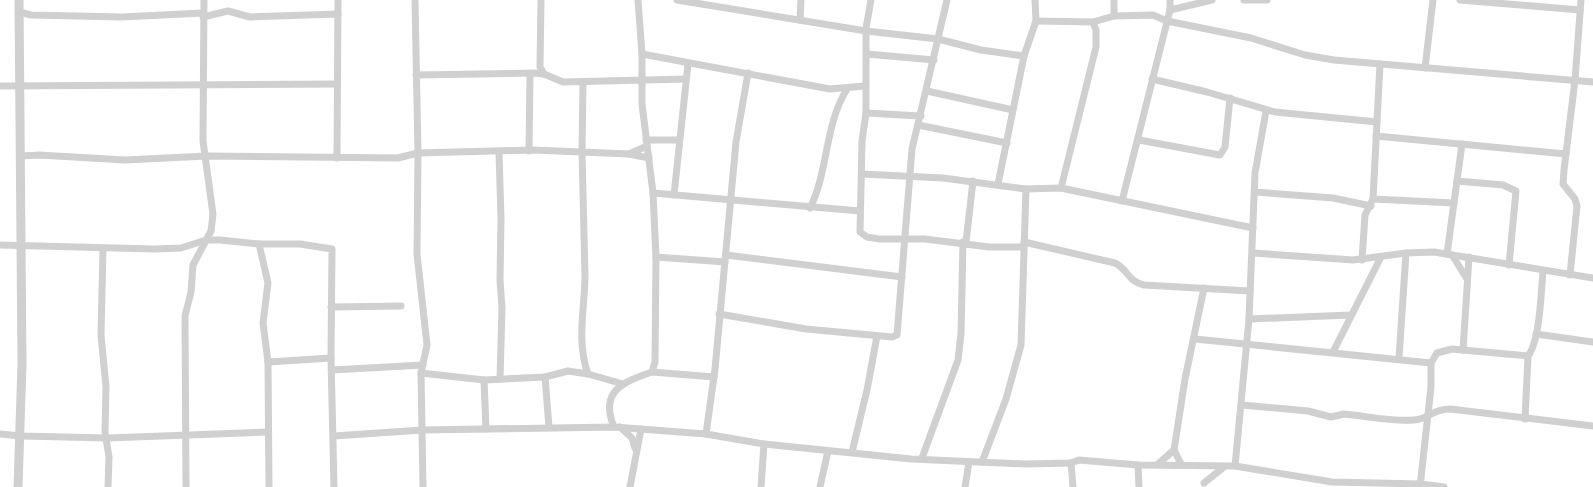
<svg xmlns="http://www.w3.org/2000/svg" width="1593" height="487" viewBox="0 0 1593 487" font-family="'Varela Round',sans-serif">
	<rect width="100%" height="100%" fill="#fff"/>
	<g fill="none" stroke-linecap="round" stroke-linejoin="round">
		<g stroke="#d0d0d0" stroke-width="7">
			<path d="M415 0 418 153 417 254 427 345 421 373 423 487"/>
			<path d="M541 0 540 67 544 74"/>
			<path d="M638 0 642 54V104L653 193 656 257 655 362 652 372 714 377"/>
			<path d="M677 0 866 31 938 39 981 50 1024 56"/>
			<path d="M871 0 866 28V113L862 141 860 232 867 237 879 239H925L989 247H1023"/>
			<path d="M1114 0V16"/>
			<path d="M1244 0H1267"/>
			<path d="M1460 0 1580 10"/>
			<path d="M1170 10 1212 0"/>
			<path d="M19 12 31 15 122 17 203 13"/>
			<path d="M203 17 228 11 250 17 338 14"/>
			<path d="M800 20 801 0"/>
			<path d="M1036 21 1093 22 1114 16 1153 15 1167 21 1251 38 1305 55 1334 60 1593 82"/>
			<path d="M642 54 830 89 864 86"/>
			<path d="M867 54 934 60"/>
			<path d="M1425 68 1433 0"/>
			<path d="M416 75 534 73 544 74 563 82 686 79"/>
			<path d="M1152 79 1207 92 1275 112 1377 122"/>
			<path d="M0 86 337 84"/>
			<path d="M927 91 1013 110"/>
			<path d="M866 113 921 116"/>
			<path d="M918 125 1007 143"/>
			<path d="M1376 136 1566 154"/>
			<path d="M646 140H678"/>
			<path d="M1139 140 1220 155 1225 147 1230 98"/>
			<path d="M529 151 530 74"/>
			<path d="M499 152 501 219 500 280 502 308 500 379"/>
			<path d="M629 154 647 146"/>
			<path d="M20 156 39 155 125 160 207 156 398 158 418 153 533 150 629 154 649 158"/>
			<path d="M337 158 338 0"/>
			<path d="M862 174 943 178 1026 189 1061 188 1253 228"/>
			<path d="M1457 181 1503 185 1516 191 1509 265"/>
			<path d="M998 184 1024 56 1036 21 1035 0"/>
			<path d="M1061 188 1096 47V30L1093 22"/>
			<path d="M1255 192 1333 198 1371 206"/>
			<path d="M653 193 860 211"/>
			<path d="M674 195 688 64"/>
			<path d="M1373 199 1454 203"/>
			<path d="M1122 201 1170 10V0"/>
			<path d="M810 208C829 170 824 126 847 89"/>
			<path d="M966 242 973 181"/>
			<path d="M1024 242 1115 263C1129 270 1127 281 1144 285L1250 291"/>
			<path d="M259 244 268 283 263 323 268 362 269 487"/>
			<path d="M0 245 154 249 181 248 206 240H220L259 244H300L332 249 331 358 334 487"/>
			<path d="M103 249 101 335 106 387 105 432 109 457 108 487"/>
			<path d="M1253 253 1353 260 1406 253 1434 252 1593 278"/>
			<path d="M1447 254 1462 144"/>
			<path d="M726 255 902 277"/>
			<path d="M1452 255 1467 279"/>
			<path d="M656 257 725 262"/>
			<path d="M1362 260 1365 215 1373 199 1380 64"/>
			<path d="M1570 275 1577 206 1575 199 1563 184 1564 170 1575 80 1581 0"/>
			<path d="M331 307 401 306"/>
			<path d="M719 314 806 329 892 337 897 335 912 149 947 0"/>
			<path d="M1249 319 1351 315"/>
			<path d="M1536 334 1593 342"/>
			<path d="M1195 339 1431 363"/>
			<path d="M1463 350 1469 257"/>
			<path d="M1333 352 1381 257"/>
			<path d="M1399 358 1406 253"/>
			<path d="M268 362 331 358"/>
			<path d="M332 370 423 365"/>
			<path d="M421 373 484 380 545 377 568 371 588 374C576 341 585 308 585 275L582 152 583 82"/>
			<path d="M588 374 623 384"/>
			<path d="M545 377 549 427"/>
			<path d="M484 380 486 429"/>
			<path d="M1242 405 1308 411 1331 417 1344 414C1367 416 1391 422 1414 420 1429 419 1432 409 1450 409L1593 426"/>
			<path d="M1525 419 1528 356"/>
			<path d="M614 427C599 391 623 382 652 372"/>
			<path d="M620 427 632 438 635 448"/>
			<path d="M0 434 21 436 108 438 268 432"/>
			<path d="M706 434 715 369 736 142 748 73"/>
			<path d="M334 436 422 430 614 427 706 434 764 444 911 459 1025 464 1071 463 1079 460 1138 465 1235 466 1332 482 1421 484 1444 487"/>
			<path d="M852 452 867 390 877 336"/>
			<path d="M922 458 958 360 961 334 963 242"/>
			<path d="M982 462 1006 399 1021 345 1026 189"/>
			<path d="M1071 463 1073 487"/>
			<path d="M1158 464 1174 450"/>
			<path d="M1181 464 1174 450 1185 379 1204 288"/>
			<path d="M1138 465 1139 487"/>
			<path d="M1235 466 1249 319 1255 173 1266 111"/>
			<path d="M1204 483 1224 467"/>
			<path d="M186 487 185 316 191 292 193 265 211 231 213 214 203 141 204 0"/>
			<path d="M630 487 641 429"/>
			<path d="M761 487 764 444"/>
			<path d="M820 487 828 451"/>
			<path d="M965 487 969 462"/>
			<path d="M1420 487 1431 387V363L1437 353 1452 349 1528 356C1540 341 1541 292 1543 272"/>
		</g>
		<path stroke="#d0d0d0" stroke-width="9" d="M18 487 22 364 19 0"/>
	</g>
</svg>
